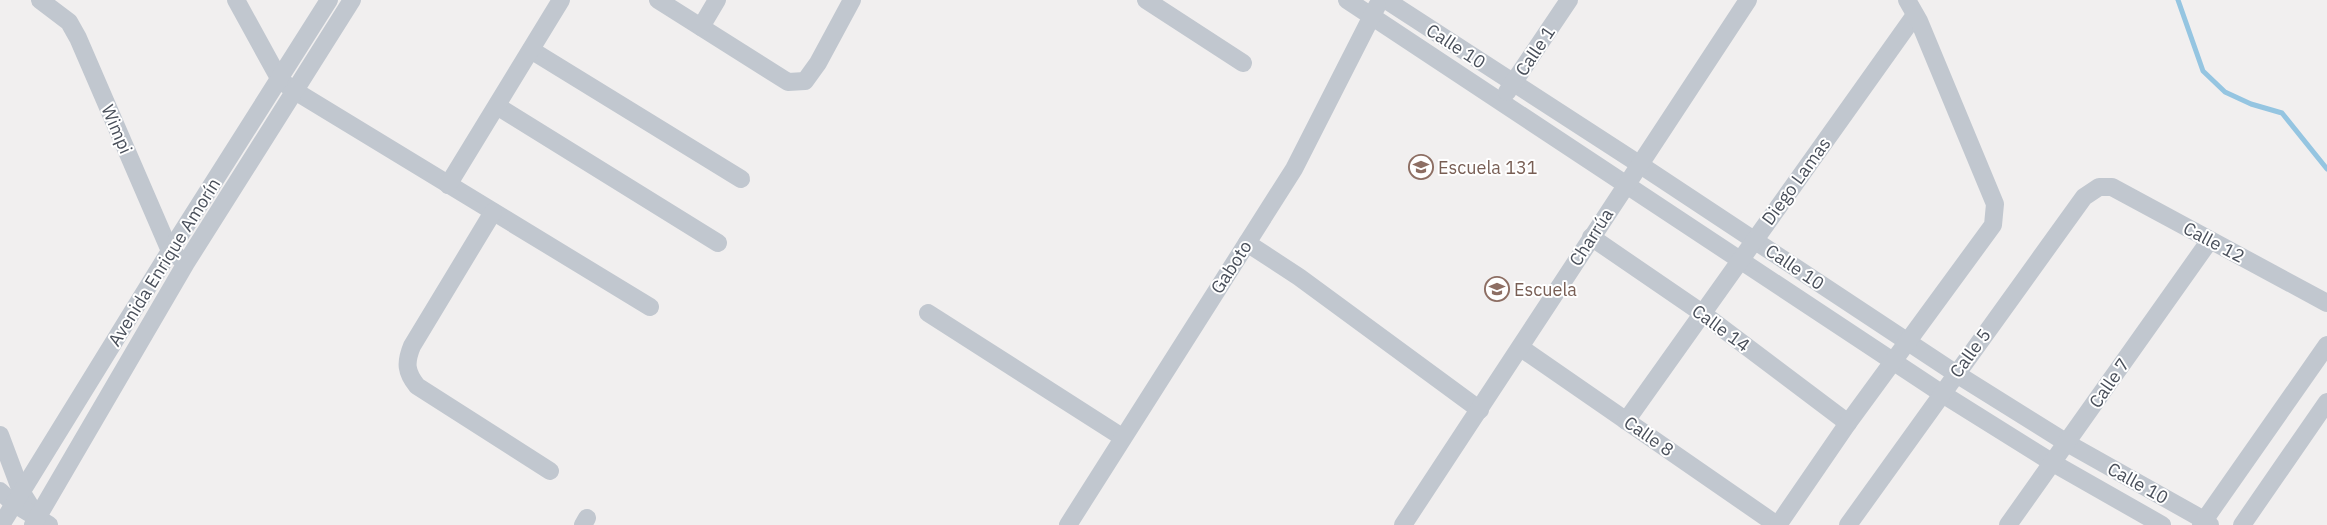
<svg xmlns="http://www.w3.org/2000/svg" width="2327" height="525" viewBox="0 0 2327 525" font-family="'IBM Plex Sans',sans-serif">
	<rect width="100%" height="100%" fill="#f1efef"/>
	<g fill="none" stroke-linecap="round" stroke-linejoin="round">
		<path stroke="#95c5e1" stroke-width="5" d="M2178 0 2203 71 2225 92 2251 104 2282 113 2327 169"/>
		<g stroke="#c1c7cf" stroke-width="18">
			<path d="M40 0 69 22 78 38 170 251 178 257"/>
			<path d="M236 0 280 80 295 91 650 307"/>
			<path d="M658 0 788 82 805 81 818 63 852 0"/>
			<path d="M1146 0 1243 63"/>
			<path d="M1347 0 1941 393 2053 463 2162 525"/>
			<path d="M1386 0 1639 164 1955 373 2067 443 2204 520 2210 525"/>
			<path d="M701 27 717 0"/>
			<path d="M531 50 741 179"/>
			<path d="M1507 92 1569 0"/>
			<path d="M497 106 718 243"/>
			<path d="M448 185 561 0"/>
			<path d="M493 212 412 346C405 363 406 372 417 386L550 471"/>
			<path d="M1591 237 1702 313 1848 423"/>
			<path d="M1247 243 1299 277 1480 410"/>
			<path d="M928 313 1122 437"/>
			<path d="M1521 348 1777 525"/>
			<path d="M1626 421 1915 15"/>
			<path d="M0 435 21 491 37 517"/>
			<path d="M0 491 13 503 49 525"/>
			<path d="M1 525 170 251 329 0"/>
			<path d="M33 525 186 263 352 0"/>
			<path d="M583 525 587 518"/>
			<path d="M1068 525 1294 169 1377 6"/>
			<path d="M1403 525 1748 0"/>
			<path d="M1778 525 1848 423 1993 225 1995 204 1919 21 1907 0"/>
			<path d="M1848 525 2084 197 2099 187H2112L2327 303"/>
			<path d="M2008 525 2210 240"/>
			<path d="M2201 525 2327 345"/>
			<path d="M2242 525 2327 402"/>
		</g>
	</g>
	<defs>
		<symbol id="school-ring" viewBox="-11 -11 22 22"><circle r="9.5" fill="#fff" stroke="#8d6e63" stroke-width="1.5"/><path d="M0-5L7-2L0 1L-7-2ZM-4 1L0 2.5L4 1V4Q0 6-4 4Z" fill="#8d6e63"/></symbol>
	</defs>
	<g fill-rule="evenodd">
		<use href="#school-ring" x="1407" y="153" width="28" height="28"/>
		<use href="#school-ring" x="1483" y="275" width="28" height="28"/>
	</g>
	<g text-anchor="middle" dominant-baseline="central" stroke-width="4" stroke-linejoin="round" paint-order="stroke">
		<g font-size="18" fill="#494f5a" stroke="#fff">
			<text transform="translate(1456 46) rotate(33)">Calle 10</text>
			<text transform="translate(1535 51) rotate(-56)">Calle 1</text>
			<text transform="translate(117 129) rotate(67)">Wimpi</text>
			<text transform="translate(1796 181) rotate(-54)">Diego Lamas</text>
			<text transform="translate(1591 237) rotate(-57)">Charrúa</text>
			<text transform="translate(2214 242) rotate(28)">Calle 12</text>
			<text transform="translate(164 262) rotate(-58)">Avenida Enrique Amorín</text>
			<text transform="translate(1231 267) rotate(-57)">Gaboto</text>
			<text transform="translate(1795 267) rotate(34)">Calle 10</text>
			<text transform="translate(1721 328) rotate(36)">Calle 14</text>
			<text transform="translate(1970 353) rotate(-54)">Calle 5</text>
			<text transform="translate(2109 383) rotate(-55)">Calle 7</text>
			<text transform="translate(1649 436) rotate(35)">Calle 8</text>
			<text transform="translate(2138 483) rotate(29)">Calle 10</text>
		</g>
		<g font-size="18" fill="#785e54" stroke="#fff" text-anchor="start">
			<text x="1438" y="167">Escuela 131</text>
			<text x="1514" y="289">Escuela</text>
		</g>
	</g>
</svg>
